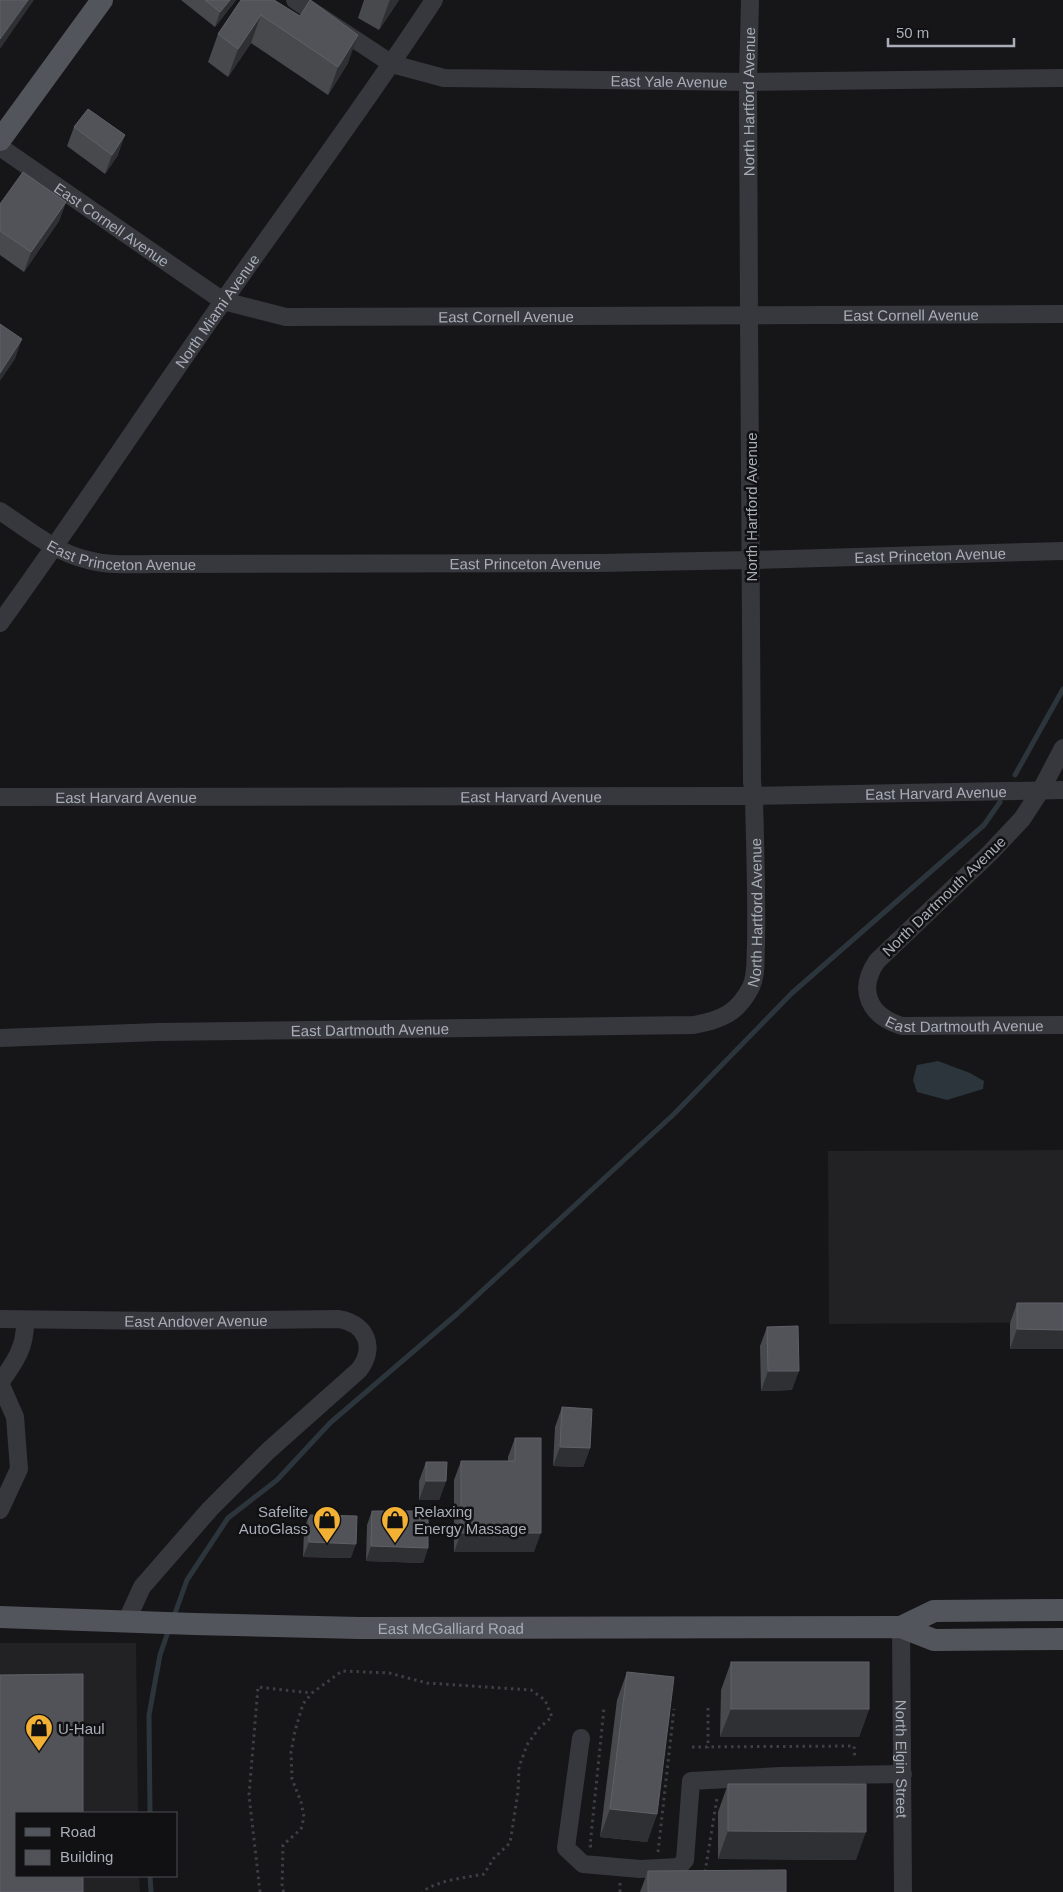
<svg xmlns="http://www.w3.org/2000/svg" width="1063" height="1892" viewBox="0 0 1063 1892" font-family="Arial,sans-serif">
	<rect width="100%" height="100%" fill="#161618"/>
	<g fill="#222225">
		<path d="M1063 1150V1322L829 1324 828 1151Z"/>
		<path d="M0 1643H136L138 1813H16V1876H139L140 1892H0Z"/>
	</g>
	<path fill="#2c353c" d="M938 1061 970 1073 984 1081 983 1089 947 1100 917 1092 913 1080 917 1065Z"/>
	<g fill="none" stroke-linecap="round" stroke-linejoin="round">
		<g stroke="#2c353c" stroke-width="5">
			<path d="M1015 775 1063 689"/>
			<path d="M174 1616 187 1580 228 1518 277 1480 330 1423 457 1314 674 1114 792 993 984 825 1000 802"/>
			<path d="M150 1813 149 1715 160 1655 169 1629"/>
			<path d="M150 1876 151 1892"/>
		</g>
		<g stroke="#3d3f44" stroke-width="3" stroke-dasharray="2.5 4" stroke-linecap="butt">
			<path d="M708 1708V1748"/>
			<path d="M692 1747 854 1746 855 1759"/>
			<path d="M592 1846H590L604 1708"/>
			<path d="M658 1852 674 1709"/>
			<path d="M705 1872 717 1798H719"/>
			<path d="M620 1883V1892"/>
			<path d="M260 1892 249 1795 258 1687 311 1693"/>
			<path d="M284 1892 282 1889 283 1845 301 1829 304 1817 301 1802 292 1779 291 1752 295 1731 303 1704 312 1693 342 1671 389 1673 427 1683 531 1690 545 1700 552 1717 539 1728 527 1745 519 1767 518 1792 510 1843 494 1858 484 1874C464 1878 438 1880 422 1892"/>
		</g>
		<g stroke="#37383d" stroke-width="18">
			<path id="s1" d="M295 0 392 64 444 78 748 82 1063 78"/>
			<path id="s2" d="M0 147 223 301 286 317 1063 314"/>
			<path id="s3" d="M0 511C27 529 56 553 88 560 109 566 133 564 154 564L599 563 751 560 1063 551"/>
			<path id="s4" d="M0 623C77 517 149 407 224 300 294 200 367 102 434 0"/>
			<path id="s5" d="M1063 748 1041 790 1022 819 990 853 877 961C857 990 869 1016 902 1026L1063 1025"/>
			<path id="s6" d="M0 797 754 796 1063 790"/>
			<path id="s7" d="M0 1038 158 1032 694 1025C721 1020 738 1013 751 987 757 974 755 959 756 945 757 896 755 846 754 796L752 782 749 315 748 82 750 0"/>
			<path id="s8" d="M0 1319 164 1321 339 1319C367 1324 376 1348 359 1370L268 1451 210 1509 142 1587 126 1622"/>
			<path d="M0 1383C15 1362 26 1347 25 1320"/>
			<path d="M0 1510 19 1469 15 1417 0 1383"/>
			<path id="s9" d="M901 1627 903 1892"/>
			<path d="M581 1738 566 1848 583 1864 640 1869 679 1867 685 1860 691 1781 780 1776 903 1774"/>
		</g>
		<g stroke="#53555c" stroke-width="22">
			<path d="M0 140 102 0"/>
			<path id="s10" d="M0 1617 194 1624 359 1628 901 1627 934 1640 1063 1639"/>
			<path d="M901 1627 934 1611 1063 1610"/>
		</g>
	</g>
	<g fill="#47494d">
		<path d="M181 0H236L215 27Z"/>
		<path d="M241 0 348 63 328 95 251 43 228 77 208 62 218 34Z"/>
		<path d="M364 0H399L379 30 358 18Z"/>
		<path d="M74 127 118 155 105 174 67 146Z"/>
		<path d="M66 202 59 221 24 272 0 255V204Z"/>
		<path d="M1017 1303H1063V1349H1010V1323Z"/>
		<path d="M767 1327 792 1390 761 1391 760 1346Z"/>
		<path d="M562 1407 590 1448 583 1467 553 1466 555 1427Z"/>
		<path d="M515 1438 534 1552H454V1480L461 1461H508V1457Z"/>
		<path d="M426 1462 446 1481 439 1500H419V1481Z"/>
		<path d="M372 1511 428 1548 423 1563 366 1561 367 1525Z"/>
		<path d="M309 1515 351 1558 303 1557 304 1530Z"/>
		<path d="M731 1662 869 1709 859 1737H720L721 1690Z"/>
		<path d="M627 1672 657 1814 647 1842 600 1837 617 1700Z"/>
		<path d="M728 1784 856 1860 718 1859V1812Z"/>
		<path d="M648 1871 786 1892H640Z"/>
	</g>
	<g fill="#2f3033">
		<path d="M28 0H34L0 49V39Z"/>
		<path d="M230 0H236L215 27 220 12Z"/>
		<path d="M390 0H399L379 30 389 2Z"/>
		<path d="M261 15 251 43 228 77 238 49Z"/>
		<path d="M358 35 348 63 328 95 338 67Z"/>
		<path d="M125 135 118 155 105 174 112 155Z"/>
		<path d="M66 202 59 221 24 272 31 252Z"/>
		<path d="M22 339 15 359 0 381V373Z"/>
		<path d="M1017 1329 1063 1330V1349H1010Z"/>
		<path d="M768 1371H799L792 1390 761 1391Z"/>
		<path d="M560 1447 590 1448 583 1467 553 1466Z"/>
		<path d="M426 1481H446L439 1500H419Z"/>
		<path d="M461 1533H541L534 1552H454Z"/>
		<path d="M309 1542 356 1544 351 1558 303 1557Z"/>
		<path d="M371 1546 428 1548 423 1563 366 1561Z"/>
		<path d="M731 1709H869L859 1737H720Z"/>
		<path d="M610 1809 657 1814 647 1842 600 1837Z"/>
		<path d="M728 1831 866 1832 856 1860 718 1859Z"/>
	</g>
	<g fill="#525359" stroke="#5f6168">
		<path d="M0 0H28L0 39Z"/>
		<path d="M205 0H230L220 12Z"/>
		<path d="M241 0H274L300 16 310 0 358 35 338 67 261 15 238 49 218 34Z"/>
		<path d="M88 109 125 135 112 155 74 127Z"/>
		<path d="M23 172 66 202 31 252 0 231V204Z"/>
		<path d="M0 324 22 339 0 373Z"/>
		<path d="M1017 1303H1063V1330L1017 1329Z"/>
		<path d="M798 1326 799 1371H768L767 1327Z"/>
		<path d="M562 1407 592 1409 590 1448 560 1447Z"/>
		<path d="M515 1438H541V1533H461V1461H515Z"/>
		<path d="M426 1462H447L446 1481H426Z"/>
		<path d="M372 1511H428V1548L371 1546Z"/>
		<path d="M309 1515 357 1516 356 1544 309 1542Z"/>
		<rect x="731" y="1662" width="138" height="47"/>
		<path d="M627 1672 674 1677 657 1814 610 1809Z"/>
		<path d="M83 1674V1813H16V1876H83V1892H0V1675Z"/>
		<path d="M728 1784H866V1832L728 1831Z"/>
		<path d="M786 1870V1892H648V1871Z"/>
	</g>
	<defs>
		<symbol id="shop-pin" viewBox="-11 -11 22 30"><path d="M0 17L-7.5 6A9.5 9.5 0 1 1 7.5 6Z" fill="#f2b134" stroke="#111113"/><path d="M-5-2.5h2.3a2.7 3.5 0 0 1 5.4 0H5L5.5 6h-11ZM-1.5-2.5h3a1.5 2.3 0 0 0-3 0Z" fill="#111"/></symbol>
	</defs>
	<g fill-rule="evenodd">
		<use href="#shop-pin" x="311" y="1504" width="32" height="43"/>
		<use href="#shop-pin" x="379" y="1504" width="32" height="43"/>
		<use href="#shop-pin" x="23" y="1712" width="32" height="43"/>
	</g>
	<g text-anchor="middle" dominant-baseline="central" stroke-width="5" stroke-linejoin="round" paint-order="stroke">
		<g font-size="15" fill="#a8adb8" stroke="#111113">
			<text stroke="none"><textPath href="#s1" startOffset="395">East Yale Avenue</textPath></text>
			<text stroke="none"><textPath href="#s7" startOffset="1652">North Hartford Avenue</textPath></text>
			<text stroke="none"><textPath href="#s2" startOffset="136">East Cornell Avenue</textPath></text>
			<text stroke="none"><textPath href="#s4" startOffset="380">North Miami Avenue</textPath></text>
			<text stroke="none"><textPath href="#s2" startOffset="961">East Cornell Avenue</textPath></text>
			<text stroke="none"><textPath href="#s2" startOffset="556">East Cornell Avenue</textPath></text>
			<text transform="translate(751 507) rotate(-90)">North Hartford Avenue</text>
			<text stroke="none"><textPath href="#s3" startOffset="134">East Princeton Avenue</textPath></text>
			<text stroke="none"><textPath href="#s3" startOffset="944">East Princeton Avenue</textPath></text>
			<text stroke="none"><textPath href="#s3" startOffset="539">East Princeton Avenue</textPath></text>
			<text stroke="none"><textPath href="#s6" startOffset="936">East Harvard Avenue</textPath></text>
			<text stroke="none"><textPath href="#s6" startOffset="531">East Harvard Avenue</textPath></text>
			<text stroke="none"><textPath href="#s6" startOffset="126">East Harvard Avenue</textPath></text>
			<text transform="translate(944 896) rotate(-44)">North Dartmouth Avenue</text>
			<text stroke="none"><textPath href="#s7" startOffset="841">North Hartford Avenue</textPath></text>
			<text stroke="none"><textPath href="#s5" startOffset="432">East Dartmouth Avenue</textPath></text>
			<text stroke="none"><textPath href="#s7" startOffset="370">East Dartmouth Avenue</textPath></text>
			<text stroke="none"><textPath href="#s8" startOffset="196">East Andover Avenue</textPath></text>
			<text stroke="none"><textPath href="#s10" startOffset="451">East McGalliard Road</textPath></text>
			<text stroke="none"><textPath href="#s9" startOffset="132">North Elgin Street</textPath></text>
		</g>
		<g font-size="15" fill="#a8adb8" stroke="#111113" text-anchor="start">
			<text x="308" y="1511" text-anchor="end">Safelite<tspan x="308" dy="17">AutoGlass</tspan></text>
			<text x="414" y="1511">Relaxing<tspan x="414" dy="17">Energy Massage</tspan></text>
			<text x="58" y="1728">U-Haul</text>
		</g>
	</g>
	<rect x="15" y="1812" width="162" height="65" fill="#111113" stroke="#4d4f55"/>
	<rect x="25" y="1828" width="25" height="8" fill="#53555c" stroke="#4d4f55"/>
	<text x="60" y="1837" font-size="15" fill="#a8adb8">Road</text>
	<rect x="25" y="1850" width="25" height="15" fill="#525359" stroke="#4d4f55"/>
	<text x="60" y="1862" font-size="15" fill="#a8adb8">Building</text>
	<path d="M888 38v8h126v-8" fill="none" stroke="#a8adb8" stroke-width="2.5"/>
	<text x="896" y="38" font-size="15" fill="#a8adb8" stroke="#111113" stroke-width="4" paint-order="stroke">50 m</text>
</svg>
